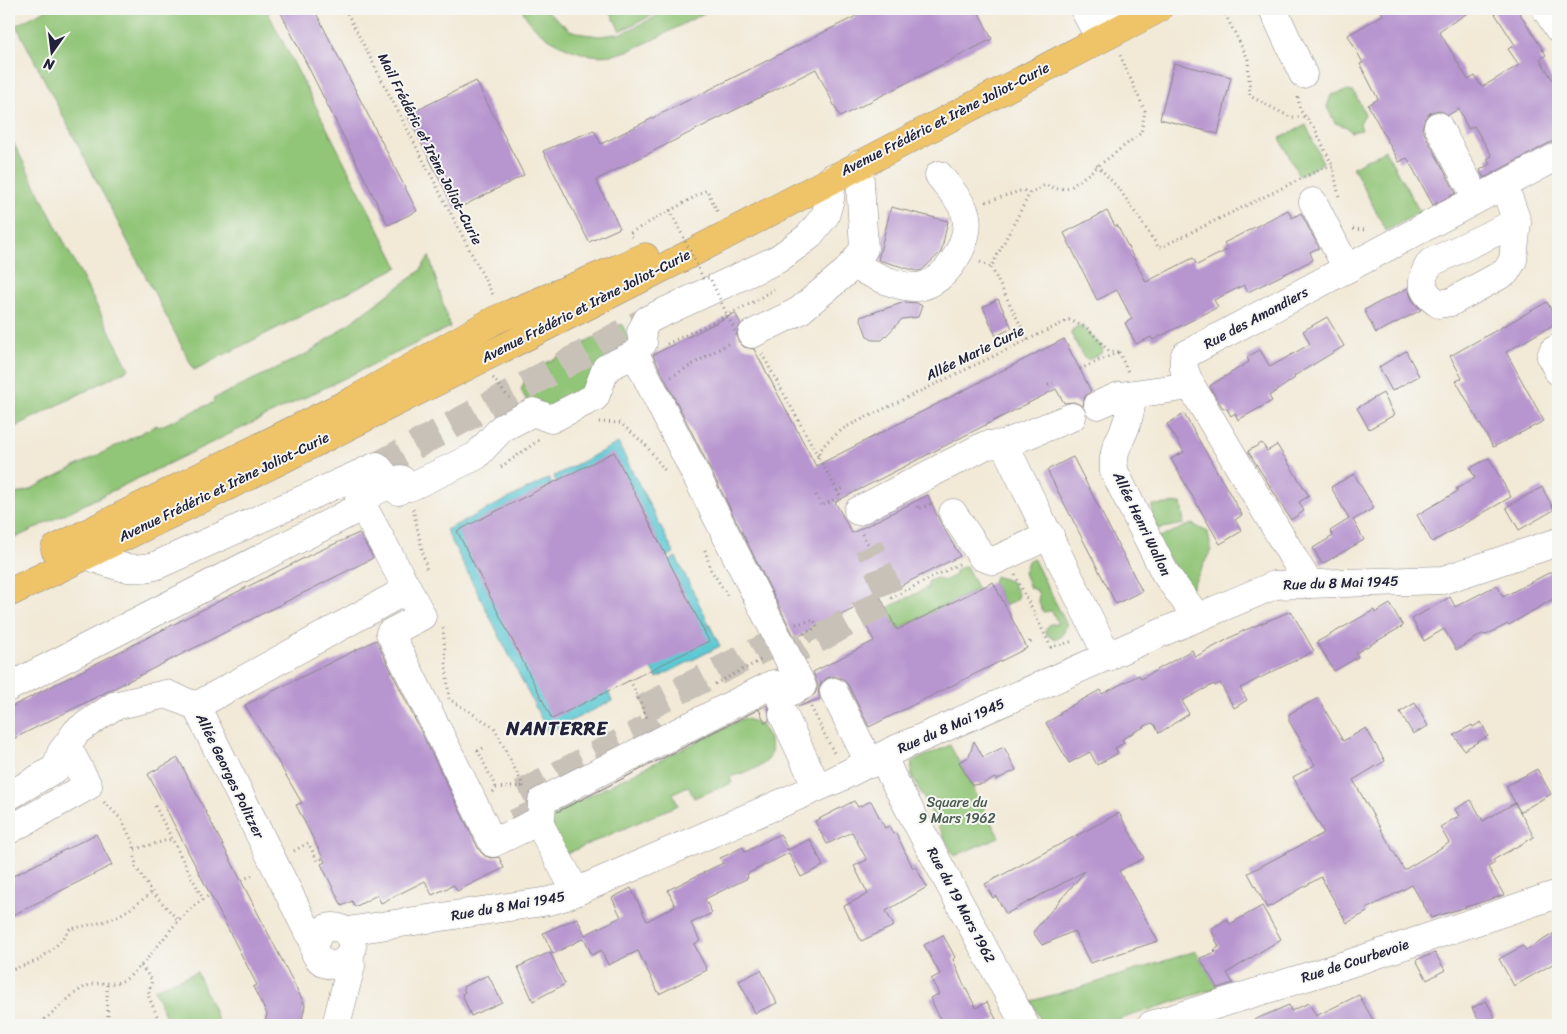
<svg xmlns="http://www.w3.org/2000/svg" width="1567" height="1034" viewBox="0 0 1567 1034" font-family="Sriracha,sans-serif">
	<rect width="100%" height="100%" fill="#f6f6f2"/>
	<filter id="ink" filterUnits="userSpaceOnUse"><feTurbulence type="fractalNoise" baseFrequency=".02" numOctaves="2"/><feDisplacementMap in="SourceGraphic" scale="10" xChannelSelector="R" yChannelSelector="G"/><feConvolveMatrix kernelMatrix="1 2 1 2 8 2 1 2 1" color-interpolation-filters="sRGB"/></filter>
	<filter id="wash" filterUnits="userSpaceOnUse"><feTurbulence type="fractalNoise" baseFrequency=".0096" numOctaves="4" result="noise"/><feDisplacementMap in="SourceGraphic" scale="20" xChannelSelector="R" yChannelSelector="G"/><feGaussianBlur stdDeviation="1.12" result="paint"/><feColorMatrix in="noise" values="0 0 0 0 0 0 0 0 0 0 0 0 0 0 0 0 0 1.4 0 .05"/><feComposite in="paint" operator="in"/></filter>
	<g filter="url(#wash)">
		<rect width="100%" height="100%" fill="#f2e9d6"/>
		<g fill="#91c577" stroke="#5a7459">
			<path d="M48 9H266L398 267 194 370 16 25Z"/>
			<path d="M522 9H545L570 30 583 34 600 36 623 33 671 9H712C687 21 636 52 612 55 593 58 573 52 557 43 543 36 528 24 522 9Z"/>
			<path d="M609 9H665L620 31Z"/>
			<path d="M1346 91 1354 92 1365 114 1360 123 1362 130 1351 132 1347 127 1335 123 1327 107 1331 95Z"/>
			<path d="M1306 125 1323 163 1299 176 1280 138Z"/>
			<path d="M9 134 129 369 9 430Z"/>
			<path d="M1385 150 1420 212 1386 231 1353 167Z"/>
			<path d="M429 256 450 327 9 541V496L29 490 157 425 159 427 214 402 213 399 312 351 409 279 420 271Z"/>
			<path d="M622 324 635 354 595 397 533 412 521 390 528 372Z"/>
			<path d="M1078 326 1083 327 1103 348 1102 353 1088 360 1084 358 1071 334 1072 330Z"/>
			<path d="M1181 503 1184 524 1157 529 1152 517V505Z"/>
			<path d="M1192 524 1208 532 1211 550 1191 589 1155 539Z"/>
			<path d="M1033 558 1067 625 1061 637 1056 639 1047 635 1045 630 1050 624H1058L1052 611 1043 612 1038 601 1039 594 1036 590 1030 588 1024 573 1028 561Z"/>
			<path d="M966 566 978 589 897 630 887 608 927 588 929 581 936 578 944 581 954 576 956 570Z"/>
			<path d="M995 576 1012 582 1018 594 1016 600 1005 606 993 582Z"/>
			<path d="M744 718 761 724C764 731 770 739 771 746 776 767 743 772 730 777L732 783 694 798 688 786 673 793 678 805 561 856 541 820Z"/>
			<path d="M950 745 999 837 954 856 911 774 912 762Z"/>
			<path d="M1196 951 1217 988 1102 1025H1043L1031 1001 1085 986Z"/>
			<path d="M197 972 220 1025H169L154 989Z"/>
		</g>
		<g fill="#5cc9d3" stroke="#3f7687">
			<path d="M618 443 674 553 663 559 558 487 554 476Z"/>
			<path d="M549 478 554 489 606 686 612 701 548 732 446 530Z"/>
			<path d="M676 557 720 646 657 678 649 664 665 563Z"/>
		</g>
		<g id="blocks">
			<g fill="#b795cf">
				<path d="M279 9H314L417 211 388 225Z"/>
				<path d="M870 9H977L992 39 840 117 816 69 596 180 620 228 589 242 543 151 594 130 601 144Z"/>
				<path d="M1380 9H1474L1439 31 1468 80 1475 76 1482 87 1519 65 1508 49 1515 45 1492 9H1517L1546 55 1540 59 1558 89V140L1551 142 1484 178 1480 170 1490 164 1487 159 1492 156 1474 126 1468 129 1459 109 1448 115 1439 110 1431 112 1425 118 1422 129 1456 193 1433 205 1407 158 1399 162 1368 105 1378 99 1360 64 1363 63 1348 35 1383 15Z"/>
				<path d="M1174 63 1231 77 1218 134 1160 119Z"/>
				<path d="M476 81 524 175 455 210 407 115Z"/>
				<path d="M891 207 948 221 941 252 922 270 917 271 878 260Z"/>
				<path d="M1288 210 1292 218 1301 213 1319 248 1310 252 1313 260 1248 292 1244 285 1214 300 1218 307 1153 340 1151 337 1136 344 1125 323 1132 319 1117 290 1097 300 1064 233 1107 211 1115 226 1117 225 1146 282 1193 258 1197 265 1227 250 1224 243Z"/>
				<path d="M1408 288 1412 300 1421 310 1376 333 1364 310Z"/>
				<path d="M998 299 1012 328 996 336 983 307Z"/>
				<path d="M905 302 917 303 922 306 918 317 902 319 882 340H872L867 336 860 317Z"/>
				<path d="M1547 302 1558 322 1506 352 1544 421 1493 447 1456 381 1462 378 1450 356Z"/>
				<path d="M735 313 741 324 737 332 738 341 744 347 754 349 816 466 1064 339 1091 391 1085 396 1083 406 1074 402 1064 403 1056 389 835 502 852 533 928 495 940 522 960 556 880 596 897 630 993 582 1027 648 869 727 848 685 843 679 835 676 827 678 821 683 818 691 820 699 797 707 815 694 818 686 813 672 874 641 857 607 795 638 653 355Z"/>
				<path d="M1327 317 1344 346 1294 376 1295 378 1269 396 1272 401 1238 420 1235 413 1231 416 1227 409 1222 407 1210 387 1211 385 1249 362 1247 357 1260 350 1270 367 1310 344 1303 331Z"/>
				<path d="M1406 351 1419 376 1392 391 1379 367Z"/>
				<path d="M1383 393 1394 415 1369 429 1357 408Z"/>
				<path d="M1184 414 1242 515 1235 520 1242 531 1220 544 1171 459 1184 452 1167 424Z"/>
				<path d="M1262 443 1267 451 1277 445 1309 496 1299 502 1304 511 1291 520 1248 451Z"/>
				<path d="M614 452 709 641 552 719 457 531Z"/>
				<path d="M1073 457 1142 591 1116 604 1047 470Z"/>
				<path d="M1489 458 1511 497 1432 542 1417 515 1458 491 1456 489 1475 478 1470 468Z"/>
				<path d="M1354 474 1374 508 1353 520 1364 540 1322 564 1313 548 1333 536 1330 531 1349 519 1331 487Z"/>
				<path d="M1542 487 1554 510 1519 530 1506 507Z"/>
				<path d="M359 533 373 558 9 741V708L310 555Z"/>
				<path d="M1558 568V596L1509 625 1508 624 1486 635 1482 634 1456 650 1444 629 1424 641 1412 619 1450 597 1455 607 1497 585 1503 597Z"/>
				<path d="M1390 604 1403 626 1356 653 1358 657 1334 671 1317 642 1374 610 1375 613Z"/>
				<path d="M1291 611 1314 651 1240 688 1247 700 1234 708 1220 683 1215 686 1214 684 1182 701 1189 714 1159 733 1154 724 1151 723 1122 739 1124 743 1115 748 1118 753 1097 765 1090 752 1069 763 1046 723 1061 714 1060 712 1100 690 1102 694 1139 675 1141 679 1192 650 1195 657 1243 631Z"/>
				<path d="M376 640 479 850 485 856 491 858 499 857 504 868 457 891 454 885 432 895 425 881 381 903 377 895 355 907 352 901 342 906 321 864 325 862 296 805 302 803 245 705Z"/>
				<path d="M1318 698 1343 741 1366 728 1385 761 1353 780 1404 870 1449 843 1440 827 1459 816 1455 809 1471 800 1483 821 1515 803 1534 837 1493 860 1495 863 1488 867 1504 895 1431 918 1412 885 1366 909 1367 912 1347 923 1321 877 1267 908 1248 873 1324 833 1293 777 1315 765 1289 721V714Z"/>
				<path d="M1415 703 1428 726 1413 734 1400 712Z"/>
				<path d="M767 705 769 708V721L765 723 759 709 557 812Z"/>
				<path d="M1481 722 1488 736 1464 750 1454 735 1472 725 1473 727Z"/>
				<path d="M974 741 983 757 1004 747 1016 770 996 780 995 778 982 784 972 785 959 762 969 757Z"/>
				<path d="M178 758 305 1005 301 1025H264L267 1014 253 987 257 985 148 774Z"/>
				<path d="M1537 769 1551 794 1520 812 1506 786Z"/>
				<path d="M854 801 858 807 871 801 885 828 889 826 893 834 896 833 913 868 915 866 927 887 886 911 894 926 861 941 844 906 868 894 854 866 867 860 852 832 827 844 815 821Z"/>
				<path d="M1119 813 1144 858 1119 871 1158 941 1090 963 1074 931 1042 945 1033 932 1085 871 1006 914 996 896 993 898 985 884Z"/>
				<path d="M96 834 112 865 9 917V878Z"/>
				<path d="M780 834 788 850 810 839 823 866 801 877 789 853 747 874 748 878 705 899 712 913 691 923 700 941 694 944 707 970 659 994 638 951 608 965 601 950 592 955 584 938 553 954 543 933 577 918 585 935 621 917 612 898 631 888 647 921 675 906 668 890 723 863 720 858 727 855 743 847 745 852Z"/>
				<path d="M1262 906 1281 939 1227 973 1233 983 1217 988 1200 958 1216 952 1214 950 1219 947 1211 929 1227 919 1230 924Z"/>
				<path d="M1558 931V961L1514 986 1499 959 1523 946 1526 950Z"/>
				<path d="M943 935 955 957 953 959 961 979 976 1008 987 1002 996 1019 985 1025H942L943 1024 930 998 939 994 931 979 940 974 924 945Z"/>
				<path d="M550 952 565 984 533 1001 518 967Z"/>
				<path d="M1435 953 1445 970 1427 980 1416 960Z"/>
				<path d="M761 970 777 1003 755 1013 739 981Z"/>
				<path d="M488 975 502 1002 471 1016 462 994 465 992 463 987Z"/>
				<path d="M1359 995 1373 1020 1363 1025H1242L1289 1005 1291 1011 1309 1003 1316 1016Z"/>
				<path d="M1486 1001 1495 1017 1481 1024 1472 1008Z"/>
			</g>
		</g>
	</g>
	<g filter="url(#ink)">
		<use href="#blocks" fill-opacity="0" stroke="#8a8688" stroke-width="1"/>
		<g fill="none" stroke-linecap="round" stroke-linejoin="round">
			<g stroke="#c8c1b7" stroke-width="28" stroke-dasharray="28 14" stroke-linecap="butt">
				<path d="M377 466 647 320"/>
				<path d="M822 637 891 598 869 546"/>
				<path d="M779 657 822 637 817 627"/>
				<path d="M655 744 637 712 772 644 790 671"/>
				<path d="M533 830 517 796 647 729"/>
			</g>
			<defs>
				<g id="minor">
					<path d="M1084 9 1093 26"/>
					<path d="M1111 9 1114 15"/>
					<path d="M1273 9 1303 74"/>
					<path d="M1546 9 1558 28"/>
					<path d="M1438 126 1477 199"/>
					<path d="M1504 185 1517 222 1513 260 1506 272 1451 302 1439 304C1421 292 1418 282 1430 263L1517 222"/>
					<path d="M1313 202 1347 269"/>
					<path d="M852 265C871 273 896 288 917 287 946 285 976 236 964 210 959 198 947 186 939 175"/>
					<path d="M752 334 799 311 847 271 864 249 859 164"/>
					<path d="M643 343 641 332 647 320 778 259 808 237 825 216 830 199 832 178"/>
					<path d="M1558 348 1553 351 1551 357 1558 371"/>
					<path d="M635 354 802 686 780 697 773 684 542 801 541 820 493 843 390 633 422 616 359 499 401 479 406 486 410 487 476 456 502 428 533 412 551 419 595 397 606 368Z"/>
					<path d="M1133 395C1131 404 1130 414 1127 422 1121 443 1112 445 1114 471L1165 573 1197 617"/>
					<path d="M1098 405 1119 396 1191 386"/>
					<path d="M1004 444 1108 657"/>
					<path d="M858 511 986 445 1004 444 1072 417"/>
					<path d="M953 513 982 557 994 561 1050 535"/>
					<path d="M86 555C110 564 129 573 155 566L377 466 398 491"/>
					<path d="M1309 584 1191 386C1186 374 1181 367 1185 355L1558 156"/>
					<path d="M9 687 363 506"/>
					<path d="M834 692 870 764"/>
					<path d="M196 706 408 589"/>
					<path d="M783 714 817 787"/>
					<path d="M884 757 891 775 1025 1025"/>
					<path d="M9 796 56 768 61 753 77 731 114 706 166 694 196 706 309 934 317 938"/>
					<path d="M541 827 576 892"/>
					<path d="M9 830 88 786 67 746"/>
					<circle cx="333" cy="946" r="19"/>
					<path d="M347 933 354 930 549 901 566 896 835 780 894 750 1144 640 1275 585 1443 580 1558 542"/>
					<path d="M336 1025 351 966 348 957"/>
					<path d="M1151 1025 1348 964 1558 894"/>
				</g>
				<g id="major">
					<path d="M55 549 354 400 495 320 645 257"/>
					<path d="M9 593 279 461 684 257 1158 9"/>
				</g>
			</defs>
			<use href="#minor" stroke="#8a8688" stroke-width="29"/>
			<use href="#major" stroke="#8a8688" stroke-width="29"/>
			<g stroke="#8a8688" stroke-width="3" stroke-dasharray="1 4" stroke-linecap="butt">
				<path d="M345 9 494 297"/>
				<path d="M1223 10 1248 59 1250 96 1290 117H1308"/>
				<path d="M1298 97 1300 110 1315 129 1333 167"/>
				<path d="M1097 165 1120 190 1159 248 1323 168 1333 167 1339 197"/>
				<path d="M986 202 1023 190 1030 193"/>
				<path d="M1353 229 1366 230"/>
				<path d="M632 237 630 233 707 190 718 213"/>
				<path d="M980 262 991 267"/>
				<path d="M1028 340 991 267 1030 193 1045 185 1058 189 1071 187 1141 133 1145 111 1120 55"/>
				<path d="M667 344 752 303 774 289"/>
				<path d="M1119 352 1128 372"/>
				<path d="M762 354 840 496"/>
				<path d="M1080 369 1119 352"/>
				<path d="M671 377 731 342"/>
				<path d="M493 378 509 398"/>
				<path d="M1048 385 1053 383"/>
				<path d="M599 422 620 423 645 444 666 472"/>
				<path d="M818 458C820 444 836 435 846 427L1069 320 1087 328 1109 351 1119 352"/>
				<path d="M501 467 539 440"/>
				<path d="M837 491 844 488"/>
				<path d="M816 495 821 506 838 498"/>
				<path d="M917 506 919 509 930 504 929 502"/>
				<path d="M413 509 427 571"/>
				<path d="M862 534 869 546"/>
				<path d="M705 550 711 570 729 598"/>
				<path d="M1015 575 1051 647 1074 641"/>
				<path d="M891 598 959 564"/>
				<path d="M796 624 814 620 817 627 801 635"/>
				<path d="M443 628 449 699 494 727 524 787"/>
				<path d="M1030 641 1029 644 1031 642"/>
				<path d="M630 680 648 720"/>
				<path d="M715 684 763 659"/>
				<path d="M811 707 835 755"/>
				<path d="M483 748 478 751 496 788"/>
				<path d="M493 792 496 788 524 786"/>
				<path d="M104 802 122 820 134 845 136 867 152 892 178 920"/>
				<path d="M155 806 203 899"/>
				<path d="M135 849 172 839"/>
				<path d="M294 851 308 843 318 861 323 858"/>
				<path d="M242 880 255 874"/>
				<path d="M141 966 152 980 148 995 161 1025"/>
				<path d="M9 971 39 960 56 946 70 929 103 922 118 916 133 907 152 892"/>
				<path d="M107 985 108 1025"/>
				<path d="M36 1025C54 1015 68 995 87 986 103 979 114 989 130 976 161 949 173 916 210 895"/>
			</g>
			<use href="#minor" stroke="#fff" stroke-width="28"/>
			<use href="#major" stroke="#efc469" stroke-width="28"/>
			<path stroke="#8a8688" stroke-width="3" stroke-dasharray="1 4" stroke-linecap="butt" d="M670 210 703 278H710L738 338"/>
		</g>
	</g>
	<g text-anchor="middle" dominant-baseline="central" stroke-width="4" stroke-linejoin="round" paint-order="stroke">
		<g font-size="14" fill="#22223b" stroke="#f6f6f2">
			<text transform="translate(945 119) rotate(-27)">Avenue Frédéric et Irène Joliot-Curie</text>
			<text transform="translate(430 149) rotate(63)">Mail Frédéric et Irène Joliot-Curie</text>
			<text transform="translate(586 306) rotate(-27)">Avenue Frédéric et Irène Joliot-Curie</text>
			<text transform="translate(1256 318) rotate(-28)">Rue des Amandiers</text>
			<text transform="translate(975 353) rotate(-26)">Allée Marie Curie</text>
			<text transform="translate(224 487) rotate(-26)">Avenue Frédéric et Irène Joliot-Curie</text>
			<text transform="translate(1142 524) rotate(64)">Allée Henri Wallon</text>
			<text transform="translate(1341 583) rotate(-2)">Rue du 8 Mai 1945</text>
			<text transform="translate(951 726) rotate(-24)">Rue du 8 Mai 1945</text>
			<text transform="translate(230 776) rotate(64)">Allée Georges Politzer</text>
			<text transform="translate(961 905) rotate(62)">Rue du 19 Mars 1962</text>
			<text transform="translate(508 906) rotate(-10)">Rue du 8 Mai 1945</text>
			<text transform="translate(1355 961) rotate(-18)">Rue de Courbevoie</text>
		</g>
		<g font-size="14" fill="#495b50" stroke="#f6f6f2">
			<text x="957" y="802">Square du<tspan x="957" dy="16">9 Mars 1962</tspan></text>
		</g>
		<g font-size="19" font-weight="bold" letter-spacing="1" fill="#22223b" stroke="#f6f6f2">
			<text x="557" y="728">NANTERRE</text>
		</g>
	</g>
	<rect width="1567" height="1034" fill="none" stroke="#f6f6f2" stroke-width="30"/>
	<g transform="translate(52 52) rotate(194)" stroke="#f6f6f2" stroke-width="4" paint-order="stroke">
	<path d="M0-4L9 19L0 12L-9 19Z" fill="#22223b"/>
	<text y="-8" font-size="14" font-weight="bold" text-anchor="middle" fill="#22223b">N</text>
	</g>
</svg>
